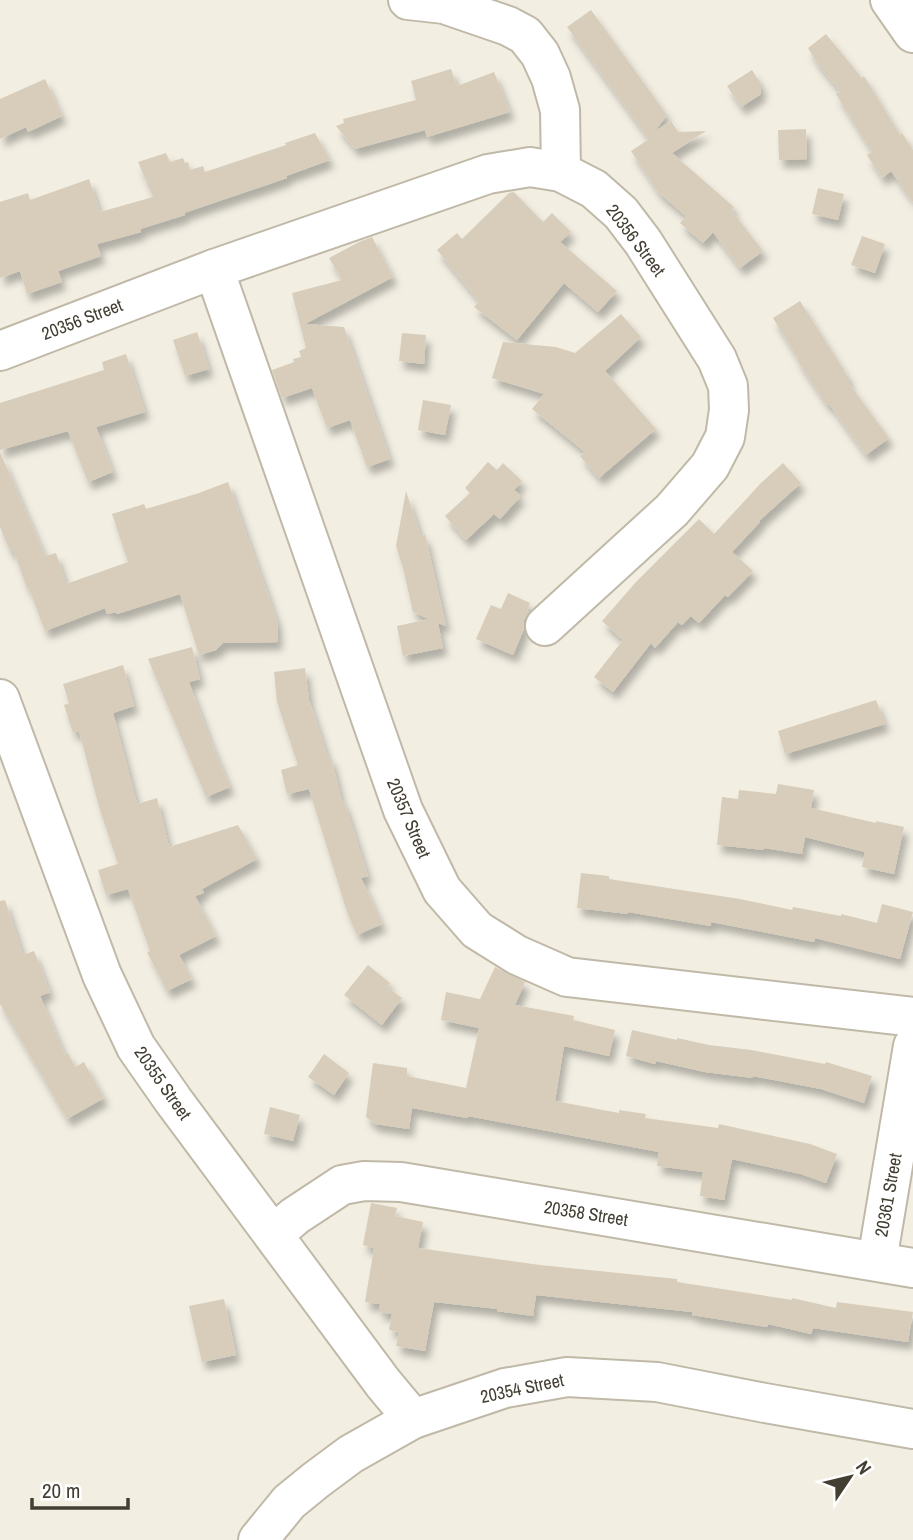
<svg xmlns="http://www.w3.org/2000/svg" width="913" height="1540" viewBox="0 0 913 1540" font-family="'Archivo Narrow',sans-serif">
	<defs>
		<filter id="shadow"><feDropShadow dx="4.5" dy="8" stdDeviation="3.5" flood-color="#0004"/></filter>
	</defs>
	<rect width="100%" height="100%" fill="#f2eee2"/>
	<g fill="#d7cdba" filter="url(#shadow)">
		<path d="M591 10 667 115 655 131 671 121 678 132 706 131 672 153 734 207 731 210 763 251 740 268 713 232 703 243 680 223 686 216 658 192 631 151 649 139 567 27Z"/>
		<path d="M826 34 862 78 864 76 900 135 902 133 913 150V202L891 171 882 178 867 155 872 152 836 94 840 91 817 63 808 48Z"/>
		<path d="M451 69 457 86 494 72 510 112 427 137 425 130 355 149 336 126 344 123 343 119 416 100 411 81Z"/>
		<path d="M752 70 761 84V94L741 107 727 86Z"/>
		<path d="M45 79 62 116 28 132 26 127 0 139V99Z"/>
		<path d="M806 129 807 159 779 160 778 130Z"/>
		<path d="M315 133 330 160 286 176 287 178 184 213 185 215 140 229 141 232 97 244 101 256 58 271 62 282 27 294 20 271 0 278V202L28 193 30 200 89 179 100 212 153 197 138 162 166 153 170 162 183 158 185 163 188 162 190 170 203 166 205 172 286 145 285 143Z"/>
		<path d="M818 188 844 194 838 220 812 214Z"/>
		<path d="M514 192 543 222 552 213 571 232 560 242 617 291 598 312 564 283 517 340 474 307 479 301 437 250 457 233 462 239 509 193Z"/>
		<path d="M862 236 885 244 875 273 851 265Z"/>
		<path d="M372 237 393 277 305 324 344 327 390 459 367 467 350 420 327 428 312 388 282 398 272 370 294 362 293 359 301 357 299 351 306 348 292 293 342 280 329 258 359 242Z"/>
		<path d="M800 301 850 380 847 381 889 438 866 455 829 404 827 405 797 360 798 359 773 318Z"/>
		<path d="M621 314 641 337 605 371 656 429 599 478 580 456 585 452 532 409 544 394 492 378 503 342 556 347 575 353Z"/>
		<path d="M197 332 209 369 185 376 173 340Z"/>
		<path d="M402 333 426 335 424 364 399 361Z"/>
		<path d="M126 354 145 412 96 427 113 472 88 482 68 431 0 450V403L104 370 102 362Z"/>
		<path d="M423 400 451 405 445 435 418 430Z"/>
		<path d="M0 452 45 556 56 553 66 584 128 562 112 514 144 504 146 509 199 493 228 482 277 621 278 642 223 643 216 650 199 655 180 594 117 614 116 612 107 614 105 608 45 631 29 588H27L13 549 10 551 0 527Z"/>
		<path d="M488 462 497 470 503 463 522 481 514 490 521 496 500 519 494 514 466 540 445 516 470 493 465 488Z"/>
		<path d="M783 463 801 483 759 521 760 522 732 552 753 571 728 597 725 595 699 623 691 616 682 625 678 622 655 648 651 643 613 692 594 677 623 640 602 621 636 582 699 519 714 534 761 483Z"/>
		<path d="M406 491 421 537 425 534 446 626 438 623 443 648 403 656 397 626 429 619 413 612 403 568 396 546Z"/>
		<path d="M508 593 530 603 527 611H529L524 620V629L513 655 476 639 491 605 501 609Z"/>
		<path d="M192 647 200 679 189 682 210 740 230 787 206 797 148 659Z"/>
		<path d="M123 665 134 706 113 713 137 804 157 798 169 847 238 825 257 859 202 889 204 893 195 896 216 936 179 955 192 979 167 991 147 952 150 951 128 889 106 895 98 870 118 864 99 807 79 731 73 733 64 705 69 703 63 684Z"/>
		<path d="M305 668 309 700 328 758 331 757 342 802 344 801 368 876 361 878 382 924 357 935 347 912 309 789 287 794 281 770 298 765 277 702 274 672Z"/>
		<path d="M876 700 885 724 785 754 778 731Z"/>
		<path d="M778 784 814 790 811 808 876 823V821L904 827 894 874 862 867 865 852 805 837 802 854 764 848V850L717 845 722 797 738 799 739 790 776 794Z"/>
		<path d="M581 873 609 876V879L740 899 792 910 793 907 841 916V914L877 923 882 904 913 912 900 959 815 938 814 942 711 922V926L628 912V914L577 908Z"/>
		<path d="M5 900 23 955 34 951 50 992 40 996 65 1055 68 1053 75 1067 84 1062 104 1098 67 1119 0 1004V901Z"/>
		<path d="M368 965 390 983 387 987 402 998 382 1025 344 995Z"/>
		<path d="M495 967 525 982 515 1005 574 1016 573 1020 615 1030 609 1056 564 1046 555 1101 619 1113V1110L646 1114 645 1118 718 1128 719 1124 810 1144 837 1154 826 1183 801 1174 732 1159 724 1200 700 1196 703 1172 657 1166 659 1152 468 1116 467 1118 412 1108 409 1129 375 1124 366 1117 373 1063 407 1068V1076L466 1088 479 1028 441 1020 446 992 480 999Z"/>
		<path d="M632 1030 677 1040V1038L709 1045 751 1050 825 1064 826 1062 872 1076 864 1103 821 1089 753 1076V1078L705 1072 656 1061 655 1064 626 1056Z"/>
		<path d="M324 1054 349 1073 334 1095 308 1077Z"/>
		<path d="M270 1107 300 1115 293 1141 264 1134Z"/>
		<path d="M371 1203 397 1208 395 1216 423 1222 418 1248 540 1265 677 1279V1282L792 1300V1298L836 1308 837 1302 913 1312 908 1342 813 1328 811 1334 768 1324 767 1327 692 1315V1312L536 1295 533 1316 497 1311 498 1309 434 1302 425 1351 396 1346 399 1332 389 1330 392 1314 379 1312 380 1304 365 1302 374 1248 363 1245Z"/>
		<path d="M224 1299 236 1355 202 1362 189 1306Z"/>
	</g>
	<g fill="none" stroke-linecap="round" stroke-linejoin="round">
		<defs>
			<g id="minor">
				<path d="M408 0 444 4 508 26 525 35 540 54 551 78 560 110 561 172"/>
				<path d="M890 0 913 33"/>
				<path d="M214 269 403 810 442 890 477 930 517 955 567 977 913 1017"/>
				<path d="M0 351 214 269 488 174 530 167 561 172 594 189 621 213 643 242 717 359 728 386 729 410 725 437 710 466 672 510 545 626"/>
				<path d="M0 699 102 975 136 1047 173 1100 383 1383 413 1419"/>
				<path d="M274 1234 295 1216 342 1185 364 1181 401 1182 913 1268"/>
				<path d="M877 1261 913 1046"/>
				<path d="M258 1540 289 1502 316 1480 351 1454 413 1419 505 1388 567 1377 657 1382 765 1403 913 1429"/>
			</g>
		</defs>
		<use href="#minor" stroke="#c0b9a7" stroke-width="42"/>
		<use href="#minor" stroke="#fff" stroke-width="38"/>
	</g>
	<g text-anchor="middle" dominant-baseline="central" stroke-width="6" stroke-linejoin="round" paint-order="stroke">
		<g font-size="18" fill="#433e32" stroke="#fff">
			<text transform="translate(636 240) rotate(53)">20356 Street</text>
			<text transform="translate(82 319) rotate(-21)">20356 Street</text>
			<text transform="translate(409 818) rotate(67)">20357 Street</text>
			<text transform="translate(163 1083) rotate(55)">20355 Street</text>
			<text transform="translate(888 1195) rotate(-80)">20361 Street</text>
			<text transform="translate(586 1213) rotate(9)">20358 Street</text>
			<text transform="translate(522 1388) rotate(-12)">20354 Street</text>
		</g>
	</g>
	<g transform="translate(850 1477) rotate(55)" stroke="#ffffff" stroke-width="5" paint-order="stroke">
	<path d="M0-5L12 26L0 18L-12 26Z" fill="#433e32"/>
	<text y="-10" font-size="19" font-weight="bold" text-anchor="middle" fill="#433e32">N</text>
	</g>
	<path d="M32 1498v10h96v-10" fill="none" stroke="#433e32" stroke-width="3.5"/>
	<text x="42" y="1498" font-size="21" fill="#433e32" stroke="#ffffff" stroke-width="5" paint-order="stroke">20 m</text>
</svg>
